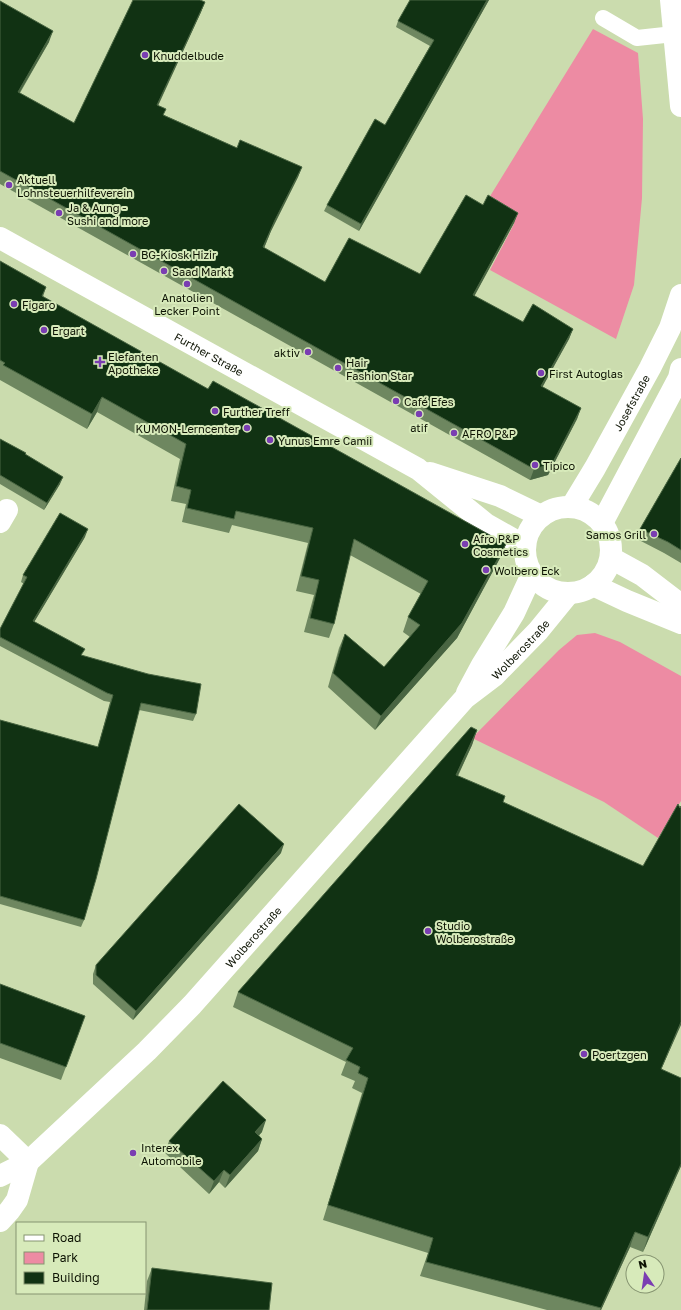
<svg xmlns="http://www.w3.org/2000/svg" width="681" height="1310" viewBox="0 0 681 1310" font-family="'Golos Text',sans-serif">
	<rect width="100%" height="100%" fill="#cbdcae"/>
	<g fill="#ed8ba3">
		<path d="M593 29 638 53 643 119 642 198 634 285 616 339 490 270 514 224 484 206Z"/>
		<path d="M595 633 620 642 681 676V801L658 838 604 802 472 738 559 650 577 635Z"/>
	</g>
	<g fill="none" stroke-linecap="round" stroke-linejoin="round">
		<path stroke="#fff" stroke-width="16" d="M603 18 637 38 674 34"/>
		<g stroke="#fff" stroke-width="22">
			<path d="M0 522 7 510"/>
			<path d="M0 1135 28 1162"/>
		</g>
		<g stroke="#fff" stroke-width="22">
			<path d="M671 0 681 106"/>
			<path id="s1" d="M0 238 418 469 486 524 525 546"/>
			<path d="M430 473 500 496 541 516"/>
			<path id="s2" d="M572 506 595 468 650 368 670 328 681 295"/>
			<circle cx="568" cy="550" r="43"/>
			<path d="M602 523 679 378 681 369"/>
			<path d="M611 558 642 575 681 605"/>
			<path d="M593 585 627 601 681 623"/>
			<path d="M467 693 482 665 514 613 532 574"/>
			<path id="s3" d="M0 1176 28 1162 147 1051 192 1005 465 698 494 676 538 631 569 593"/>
			<path d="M0 1221 10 1210 17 1200 28 1162"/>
		</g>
	</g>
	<g fill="#6e8760">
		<path d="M489 0 359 231 324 211 327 205 385 125 430 46 396 27 398 21Z"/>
		<path d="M0 1 49 42 20 93 74 123 205 2 201 12 158 106 164 115 237 148 302 167 298 177 271 231 264 248 325 282 420 274 483 205 518 213 514 223 474 296 523 322 573 329 569 339 542 387 581 408 577 419 548 475 530 480 0 184Z"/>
		<path d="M0 261 46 287 43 297 208 389 506 544 500 558 457 638 375 730 328 687 339 648 345 634 384 667 410 637 403 632 408 617 421 594 350 555 334 624 329 638 304 632 314 595 296 591 308 543 232 525 229 533 182 522 186 504 171 501 180 459 97 412 87 429 0 380Z"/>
		<path d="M0 439 25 454 60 484 44 510 0 484Z"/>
		<path d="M681 458V563L664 553 637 539 640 529Z"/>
		<path d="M85 537 34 622 82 656 196 714 193 721 139 710 84 920 81 927 0 904V720L98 747 110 702 104 701 0 646V629L24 584 21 582 23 575Z"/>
		<path d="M477 730 472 745 458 776 503 802 662 1069 681 1166 643 1252 630 1247 601 1310H547L420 1276 428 1253 323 1220 362 1093 352 1088 355 1081 341 1075 346 1062 233 1007 238 992Z"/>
		<path d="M281 853 133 1020 93 984V974L96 965Z"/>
		<path d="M0 984 85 1016 61 1080 0 1058Z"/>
		<path d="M262 1132 259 1135 262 1139 258 1151 225 1188 219 1182 209 1194 165 1153 169 1141Z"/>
		<path d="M152 1268 269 1310H144L147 1281Z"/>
	</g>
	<g fill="#496542">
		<path d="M487 0H489L359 231 361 224Z"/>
		<path d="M205 2 201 12 153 116 157 105Z"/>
		<path d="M53 31 49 42 14 102 18 92Z"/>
		<path d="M302 167 298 177 271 231 260 258 263 247 275 220Z"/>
		<path d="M518 213 514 223 469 306 473 295Z"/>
		<path d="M573 329 569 339 537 397 541 386Z"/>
		<path d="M102 397 97 412 87 429 92 414Z"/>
		<path d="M581 408 577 419 548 475 530 480 534 469Z"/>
		<path d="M63 477 60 484 44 510 47 503Z"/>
		<path d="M88 529 85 537 30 629 33 621Z"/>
		<path d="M506 544 500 558 457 638 375 730 381 716Z"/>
		<path d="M477 730 472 745 451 790 456 775Z"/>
		<path d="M284 844 281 853 133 1020 136 1011Z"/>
		<path d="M681 1022V1025L655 1083 661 1069Z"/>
		<path d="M266 1120 262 1132 251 1144 255 1132Z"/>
		<path d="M262 1139 258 1151 225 1188 230 1175Z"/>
		<path d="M681 1164V1166L643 1252 648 1237Z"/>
		<path d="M224 1170 219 1182 209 1194 214 1181Z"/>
		<path d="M635 1232 630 1247 601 1310H600Z"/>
	</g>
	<g fill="#113213" stroke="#496542">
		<path d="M133 0H200L205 2 157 105 166 109 163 115 237 148 240 140 302 167 275 220 263 247 325 282 349 238 420 274 466 195 483 205 488 195 518 213 473 295 523 322 533 304 573 329 541 386 581 408 552 464 534 469 0 171V1L53 31 18 92 74 123Z"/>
		<path d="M410 0H487L361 224 327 205 375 119 385 125 434 40 398 21Z"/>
		<path d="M0 261 46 287 42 296 208 389 213 381 506 544 462 623 381 716 333 673 345 634 384 667 420 625 408 617 428 581 354 539 334 624 310 618 319 580 301 576 313 528 236 511 234 519 187 508 191 490 176 486 186 444 102 397 92 414 3 365 5 363 0 360Z"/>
		<path d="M0 439 26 453 25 454 63 477 47 503 0 475Z"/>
		<path d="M681 458V550L668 542 640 529Z"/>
		<path d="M60 513 88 529 33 621 85 649 81 655 148 674 201 684 196 714 141 703 96 879 84 920 0 896V720L98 747 113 695 107 693 0 637V629L27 577 23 575Z"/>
		<path d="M471 727 477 730 456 775 505 796 503 802 643 866 678 804 680 808 681 806V1022L661 1069 681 1078V1164L648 1237 635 1232 601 1308 426 1262 433 1238 328 1205 368 1078 358 1073 360 1067 346 1060 353 1048 238 992Z"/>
		<path d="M239 804 284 844 136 1011 96 975V965Z"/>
		<path d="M0 984 85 1016 66 1067 0 1043Z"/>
		<path d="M223 1081 266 1120 255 1132 262 1139 230 1175 224 1170 214 1181 169 1141Z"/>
		<path d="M152 1268 272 1283 269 1310H147Z"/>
	</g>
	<g fill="#7a3db2" stroke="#d7eaba" stroke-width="1.5">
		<circle cx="145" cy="55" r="4"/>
		<circle cx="9" cy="185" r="4"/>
		<circle cx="59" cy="213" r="4"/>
		<circle cx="133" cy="254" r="4"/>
		<circle cx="164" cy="271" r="4"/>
		<circle cx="187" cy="284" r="4"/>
		<circle cx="14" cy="304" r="4"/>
		<circle cx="44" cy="330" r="4"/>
		<circle cx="308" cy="352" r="4"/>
		<path d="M98 356h4v4h4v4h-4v4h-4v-4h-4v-4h4z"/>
		<circle cx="338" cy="368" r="4"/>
		<circle cx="541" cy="373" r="4"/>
		<circle cx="396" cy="401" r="4"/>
		<circle cx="215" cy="411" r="4"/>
		<circle cx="419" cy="414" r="4"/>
		<circle cx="247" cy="428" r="4"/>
		<circle cx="454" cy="433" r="4"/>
		<circle cx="270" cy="440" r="4"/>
		<circle cx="535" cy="465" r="4"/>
		<circle cx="654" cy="534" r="4"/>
		<circle cx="465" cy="544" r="4"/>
		<circle cx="486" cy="570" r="4"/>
		<circle cx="428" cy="931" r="4"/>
		<circle cx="584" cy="1054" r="4"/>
		<circle cx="133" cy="1153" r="4"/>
	</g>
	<g text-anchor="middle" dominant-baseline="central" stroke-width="4" stroke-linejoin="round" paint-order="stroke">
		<g font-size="11" fill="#0d1303" stroke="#d7eaba" text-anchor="start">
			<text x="153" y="55">Knuddelbude</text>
			<text x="17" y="179">Aktuell<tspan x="17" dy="13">Lohnsteuerhilfeverein</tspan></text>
			<text x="67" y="207">Ja &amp; Aung -<tspan x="67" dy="13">Sushi and more</tspan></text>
			<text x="141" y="254">BG-Kiosk Hizir</text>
			<text x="172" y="271">Saad Markt</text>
			<text x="187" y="297" text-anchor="middle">Anatolien<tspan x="187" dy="13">Lecker Point</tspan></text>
			<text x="22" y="304">Figaro</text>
			<text x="52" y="330">Ergart</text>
			<text x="300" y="352" text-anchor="end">aktiv</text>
			<text x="108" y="356">Elefanten<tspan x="108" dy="13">Apotheke</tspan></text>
			<text x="346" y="362">Hair<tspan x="346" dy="13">Fashion Star</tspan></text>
			<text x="549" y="373">First Autoglas</text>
			<text x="404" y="401">Café Efes</text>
			<text x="223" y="411">Further Treff</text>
			<text x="419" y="427" text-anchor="middle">atif</text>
			<text x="239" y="428" text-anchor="end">KUMON-Lerncenter</text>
			<text x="462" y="433">AFRO P&amp;P</text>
			<text x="278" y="440">Yunus Emre Camii</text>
			<text x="543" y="465">Tipico</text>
			<text x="646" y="534" text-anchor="end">Samos Grill</text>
			<text x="473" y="538">Afro P&amp;P<tspan x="473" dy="13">Cosmetics</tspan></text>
			<text x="494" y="570">Wolbero Eck</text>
			<text x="436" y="925">Studio<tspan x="436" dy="13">Wolberostraße</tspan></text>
			<text x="592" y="1054">Poertzgen</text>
			<text x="141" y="1147">Interex<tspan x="141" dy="13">Automobile</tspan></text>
		</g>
		<g font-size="11" fill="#0d1303" stroke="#d7eaba">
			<text stroke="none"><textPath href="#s1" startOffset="239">Further Straße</textPath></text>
			<text stroke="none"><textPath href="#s2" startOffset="119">Josefstraße</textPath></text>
			<text stroke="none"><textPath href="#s3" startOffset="743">Wolberostraße</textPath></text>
			<text stroke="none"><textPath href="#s3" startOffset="350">Wolberostraße</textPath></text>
		</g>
	</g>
	<rect x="16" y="1222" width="130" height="72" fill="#d7eaba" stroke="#869471"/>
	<rect x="24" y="1235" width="20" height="6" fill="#ffffff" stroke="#869471"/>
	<text x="52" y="1242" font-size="12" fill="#0d1303">Road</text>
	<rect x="24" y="1252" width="20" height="12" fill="#ed8ba3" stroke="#869471"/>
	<text x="52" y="1262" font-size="12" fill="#0d1303">Park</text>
	<rect x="24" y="1272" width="20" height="12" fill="#113213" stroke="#869471"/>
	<text x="52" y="1282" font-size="12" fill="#0d1303">Building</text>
	<g transform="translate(645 1274) rotate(347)"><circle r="19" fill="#d7eaba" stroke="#869471"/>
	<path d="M0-3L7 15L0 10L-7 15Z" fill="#7a3db2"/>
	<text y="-6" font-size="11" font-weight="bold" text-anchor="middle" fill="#0d1303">N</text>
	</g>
</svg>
